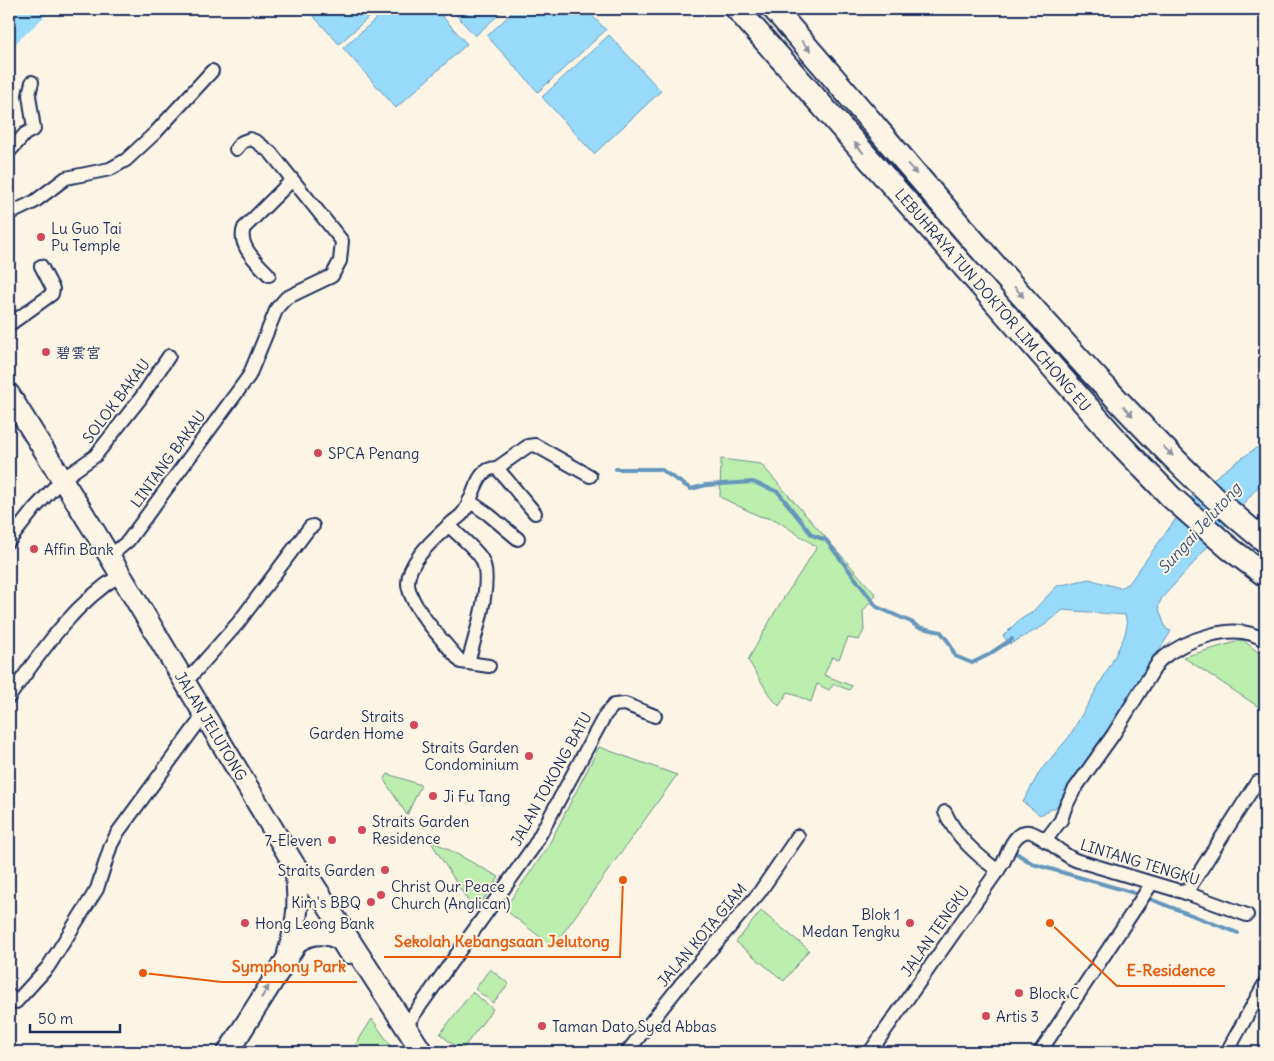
<svg xmlns="http://www.w3.org/2000/svg" width="1274" height="1061" viewBox="0 0 1274 1061" font-family="Delius,'LXGW WenKai TC',sans-serif">
	<rect width="100%" height="100%" fill="#fcf5e5"/>
	<filter id="ink" filterUnits="userSpaceOnUse"><feTurbulence type="fractalNoise" baseFrequency=".02" numOctaves="2"/><feDisplacementMap in="SourceGraphic" scale="10" xChannelSelector="R" yChannelSelector="G"/><feConvolveMatrix kernelMatrix="1 2 1 2 8 2 1 2 1" color-interpolation-filters="sRGB"/></filter>
	<g filter="url(#ink)">
		<g fill="#bceeae" stroke="#6c8e86">
			<path d="M721 459 761 464 876 595 863 611 864 630 859 640 848 638 839 659 832 657 824 675 852 686 849 690 834 684 829 690 817 684 811 702 788 692 779 706 770 696 748 660 776 610 817 547 776 520 759 516 720 497Z"/>
			<path d="M1243 640 1265 658V711L1183 657Z"/>
			<path d="M599 747 677 775 553 947 504 909 546 850Z"/>
			<path d="M388 774 421 785 407 815 384 780Z"/>
			<path d="M429 839 499 877 475 912Z"/>
			<path d="M761 911 809 950 784 981 736 942Z"/>
			<path d="M490 969 509 984 493 1003 475 989Z"/>
			<path d="M472 992 493 1009 461 1051 440 1034Z"/>
			<path d="M372 1019 395 1052H351Z"/>
		</g>
		<g fill="#97daf9" stroke="#6596bb">
			<path d="M307 9H378L339 44Z"/>
			<path d="M387 9H436L467 44 396 108 343 48Z"/>
			<path d="M451 9H505L475 36Z"/>
			<path d="M516 9H586L606 30 538 92 487 36Z"/>
			<path d="M609 35 661 91 594 154 542 97Z"/>
			<path d="M1263 443H1265V482H1262L1191 566 1162 598 1158 606 1166 629 1171 631 1110 733 1056 807 1040 815 1023 802 1040 771 1069 737 1111 664 1124 637 1127 625 1125 615 1063 610 1045 625 1010 644 1003 636 1018 621 1031 613 1057 586 1089 579 1120 588 1130 582 1196 491Z"/>
		</g>
		<g fill="none" stroke-linecap="round" stroke-linejoin="round">
			<g stroke="#6596bb" stroke-width="4">
				<path d="M616 469H660L691 489 706 485 753 482 778 492 812 535 826 540 877 607 911 622 918 627 941 632 950 644 955 656 972 663 988 655 1012 639"/>
				<path d="M1016 853 1033 864 1134 893"/>
				<path d="M1150 899 1238 933"/>
			</g>
			<path stroke="#97daf9" stroke-width="21" d="M9 35 37 9"/>
			<defs>
				<g id="street">
					<path d="M9 152 25 134 34 129 29 95 32 82"/>
					<path d="M9 211H15L34 202 66 178 110 169 126 160 155 133 212 71"/>
					<path d="M269 275C258 263 237 246 244 228L292 180"/>
					<path d="M9 325 52 294 53 289 41 266"/>
					<path d="M497 468 528 446 535 445 590 476"/>
					<path d="M469 501 488 514 518 539"/>
					<path d="M448 525C458 535 474 547 481 558 495 579 474 639 468 663L461 662C446 644 410 607 408 584 407 562 434 539 448 526 453 521 459 518 463 513 475 499 475 467 497 468L535 513"/>
					<path d="M9 541 34 509 61 480 95 456 140 399 169 356"/>
					<path d="M109 557 128 541 249 376 277 308 286 298 332 276 340 261 342 241 271 153 257 142 250 139 242 142 236 149"/>
					<path d="M468 663 489 666"/>
					<path d="M185 683 238 623 310 527 313 526"/>
					<path d="M9 697C42 651 72 605 120 575"/>
					<path d="M945 812C956 837 976 854 998 871"/>
					<path d="M1045 841 1061 820 1065 808 1074 790 1113 735 1159 661C1184 640 1236 619 1265 641"/>
					<path d="M1186 893 1257 782"/>
					<path d="M9 995 16 1002 48 967 97 889 111 845 118 832 198 723 203 713"/>
					<path d="M405 1027 534 846 605 715 614 705 625 704 655 716"/>
					<path d="M627 1052 681 984 759 893 798 836"/>
					<path d="M870 1052 1003 863C1008 853 1012 836 1025 832 1034 829 1059 851 1068 856 1072 859 1078 861 1082 862L1186 893 1247 915"/>
					<path d="M1040 1052 1152 883"/>
					<path d="M1227 1052 1265 983"/>
				</g>
				<g id="primary">
					<path d="M9 394 95 532 295 866 312 882 422 1052"/>
					<path d="M288 953C299 917 299 903 295 866"/>
					<path d="M228 1052 298 941C310 934 326 931 340 940 343 942 346 949 349 953"/>
				</g>
				<g id="highway">
					<path d="M737 9 1122 446 1171 497 1229 548 1265 575"/>
					<path d="M774 9C880 130 982 255 1092 373 1147 431 1202 491 1265 541"/>
				</g>
			</defs>
			<use href="#street" stroke="#1b2f5e" stroke-width="16"/>
			<use href="#primary" stroke="#1b2f5e" stroke-width="24"/>
			<use href="#highway" stroke="#1b2f5e" stroke-width="26"/>
			<use href="#street" stroke="#fcf5e5" stroke-width="12"/>
			<use href="#primary" stroke="#fcf5e5" stroke-width="20"/>
			<use href="#highway" stroke="#fcf5e5" stroke-width="22"/>
		</g>
		<defs><path id="oneway-solid" d="M-6-.8H1V-3.2L6.5 0L1 3.2V.8H-6Z" transform="scale(1.25)"/></defs>
		<g fill="#8c92a2">
			<use href="#oneway-solid" transform="translate(806 46) rotate(49)"/>
			<use href="#oneway-solid" transform="translate(859 148) rotate(-131)"/>
			<use href="#oneway-solid" transform="translate(912 169) rotate(49)"/>
			<use href="#oneway-solid" transform="translate(1019 292) rotate(49)"/>
			<use href="#oneway-solid" transform="translate(1128 411) rotate(47)"/>
			<use href="#oneway-solid" transform="translate(1168 451) rotate(44)"/>
			<use href="#oneway-solid" transform="translate(265 992) rotate(-58)"/>
		</g>
	</g>
	<g fill="#d1495b" stroke="#fcf5e5" stroke-width="2">
		<circle cx="41" cy="237" r="5"/>
		<circle cx="46" cy="352" r="5"/>
		<circle cx="318" cy="453" r="5"/>
		<circle cx="34" cy="549" r="5"/>
		<circle cx="414" cy="725" r="5"/>
		<circle cx="529" cy="756" r="5"/>
		<circle cx="433" cy="796" r="5"/>
		<circle cx="362" cy="830" r="5"/>
		<circle cx="332" cy="840" r="5"/>
		<circle cx="385" cy="870" r="5"/>
		<circle cx="381" cy="895" r="5"/>
		<circle cx="371" cy="902" r="5"/>
		<circle cx="245" cy="923" r="5"/>
		<circle cx="910" cy="923" r="5"/>
		<circle cx="1019" cy="993" r="5"/>
		<circle cx="986" cy="1016" r="5"/>
		<circle cx="542" cy="1026" r="5"/>
	</g>
	<g text-anchor="middle" dominant-baseline="central" stroke-width="4" stroke-linejoin="round" paint-order="stroke">
		<g font-size="15" fill="#1b2f5e" stroke="#fcf5e5" text-anchor="start">
			<text x="51" y="228">Lu Guo Tai<tspan x="51" dy="17">Pu Temple</tspan></text>
			<text x="56" y="352">碧雲宮</text>
			<text x="328" y="453">SPCA Penang</text>
			<text x="44" y="549">Affin Bank</text>
			<text x="404" y="716" text-anchor="end">Straits<tspan x="404" dy="17">Garden Home</tspan></text>
			<text x="519" y="747" text-anchor="end">Straits Garden<tspan x="519" dy="17">Condominium</tspan></text>
			<text x="443" y="796">Ji Fu Tang</text>
			<text x="372" y="821">Straits Garden<tspan x="372" dy="17">Residence</tspan></text>
			<text x="322" y="840" text-anchor="end">7-Eleven</text>
			<text x="375" y="870" text-anchor="end">Straits Garden</text>
			<text x="391" y="886">Christ Our Peace<tspan x="391" dy="17">Church (Anglican)</tspan></text>
			<text x="361" y="902" text-anchor="end">Kim's BBQ</text>
			<text x="900" y="914" text-anchor="end">Blok 1<tspan x="900" dy="17">Medan Tengku</tspan></text>
			<text x="255" y="923">Hong Leong Bank</text>
			<text x="1029" y="993">Block C</text>
			<text x="996" y="1016">Artis 3</text>
			<text x="552" y="1026">Taman Dato Syed Abbas</text>
		</g>
		<g font-size="15" fill="#1b2f5e" stroke="#fcf5e5">
			<text transform="translate(993 300) rotate(49)">LEBUHRAYA TUN DOKTOR LIM CHONG EU</text>
			<text transform="translate(116 401) rotate(-53)">SOLOK BAKAU</text>
			<text transform="translate(168 459) rotate(-54)">LINTANG BAKAU</text>
			<text transform="translate(211 726) rotate(59)">JALAN JELUTONG</text>
			<text transform="translate(551 779) rotate(-61)">JALAN TOKONG BATU</text>
			<text transform="translate(1140 862) rotate(17)">LINTANG TENGKU</text>
			<text transform="translate(935 931) rotate(-55)">JALAN TENGKU</text>
			<text transform="translate(702 935) rotate(-50)">JALAN KOTA GIAM</text>
		</g>
		<g font-size="16" font-style="italic" fill="#34517d" stroke="#fcf5e5">
			<text transform="translate(1199 528) rotate(-48)">Sungai Jelutong</text>
		</g>
	</g>
	<path fill="none" stroke="#e8590c" stroke-width="2" d="M623 880L620 957H384M143 973L222 982H357M1050 923L1117 986H1225"/>
	<g fill="#e8590c" stroke="#fcf5e5" stroke-width="2">
		<circle cx="623" cy="880" r="5"/>
		<circle cx="143" cy="973" r="5"/>
		<circle cx="1050" cy="923" r="5"/>
	</g>
	<g font-size="16" text-anchor="middle" font-weight="bold" fill="#e8590c" stroke="#fcf5e5" stroke-width="4" stroke-linejoin="round" paint-order="stroke">
		<text x="502" y="947">Sekolah Kebangsaan Jelutong</text>
		<text x="289" y="972">Symphony Park</text>
		<text x="1171" y="976">E-Residence</text>
	</g>
	<rect width="1274" height="1061" fill="none" stroke="#fcf5e5" stroke-width="30"/>
	<rect x="15" y="15" width="1244" height="1031" fill="none" stroke="#1b2f5e" stroke-width="2" filter="url(#ink)"/>
	<path d="M30 1024v8h90v-8" fill="none" stroke="#1b2f5e" stroke-width="2.5"/>
	<text x="38" y="1024" font-size="15" fill="#1b2f5e" stroke="#fcf5e5" stroke-width="4" paint-order="stroke">50 m</text>
</svg>
